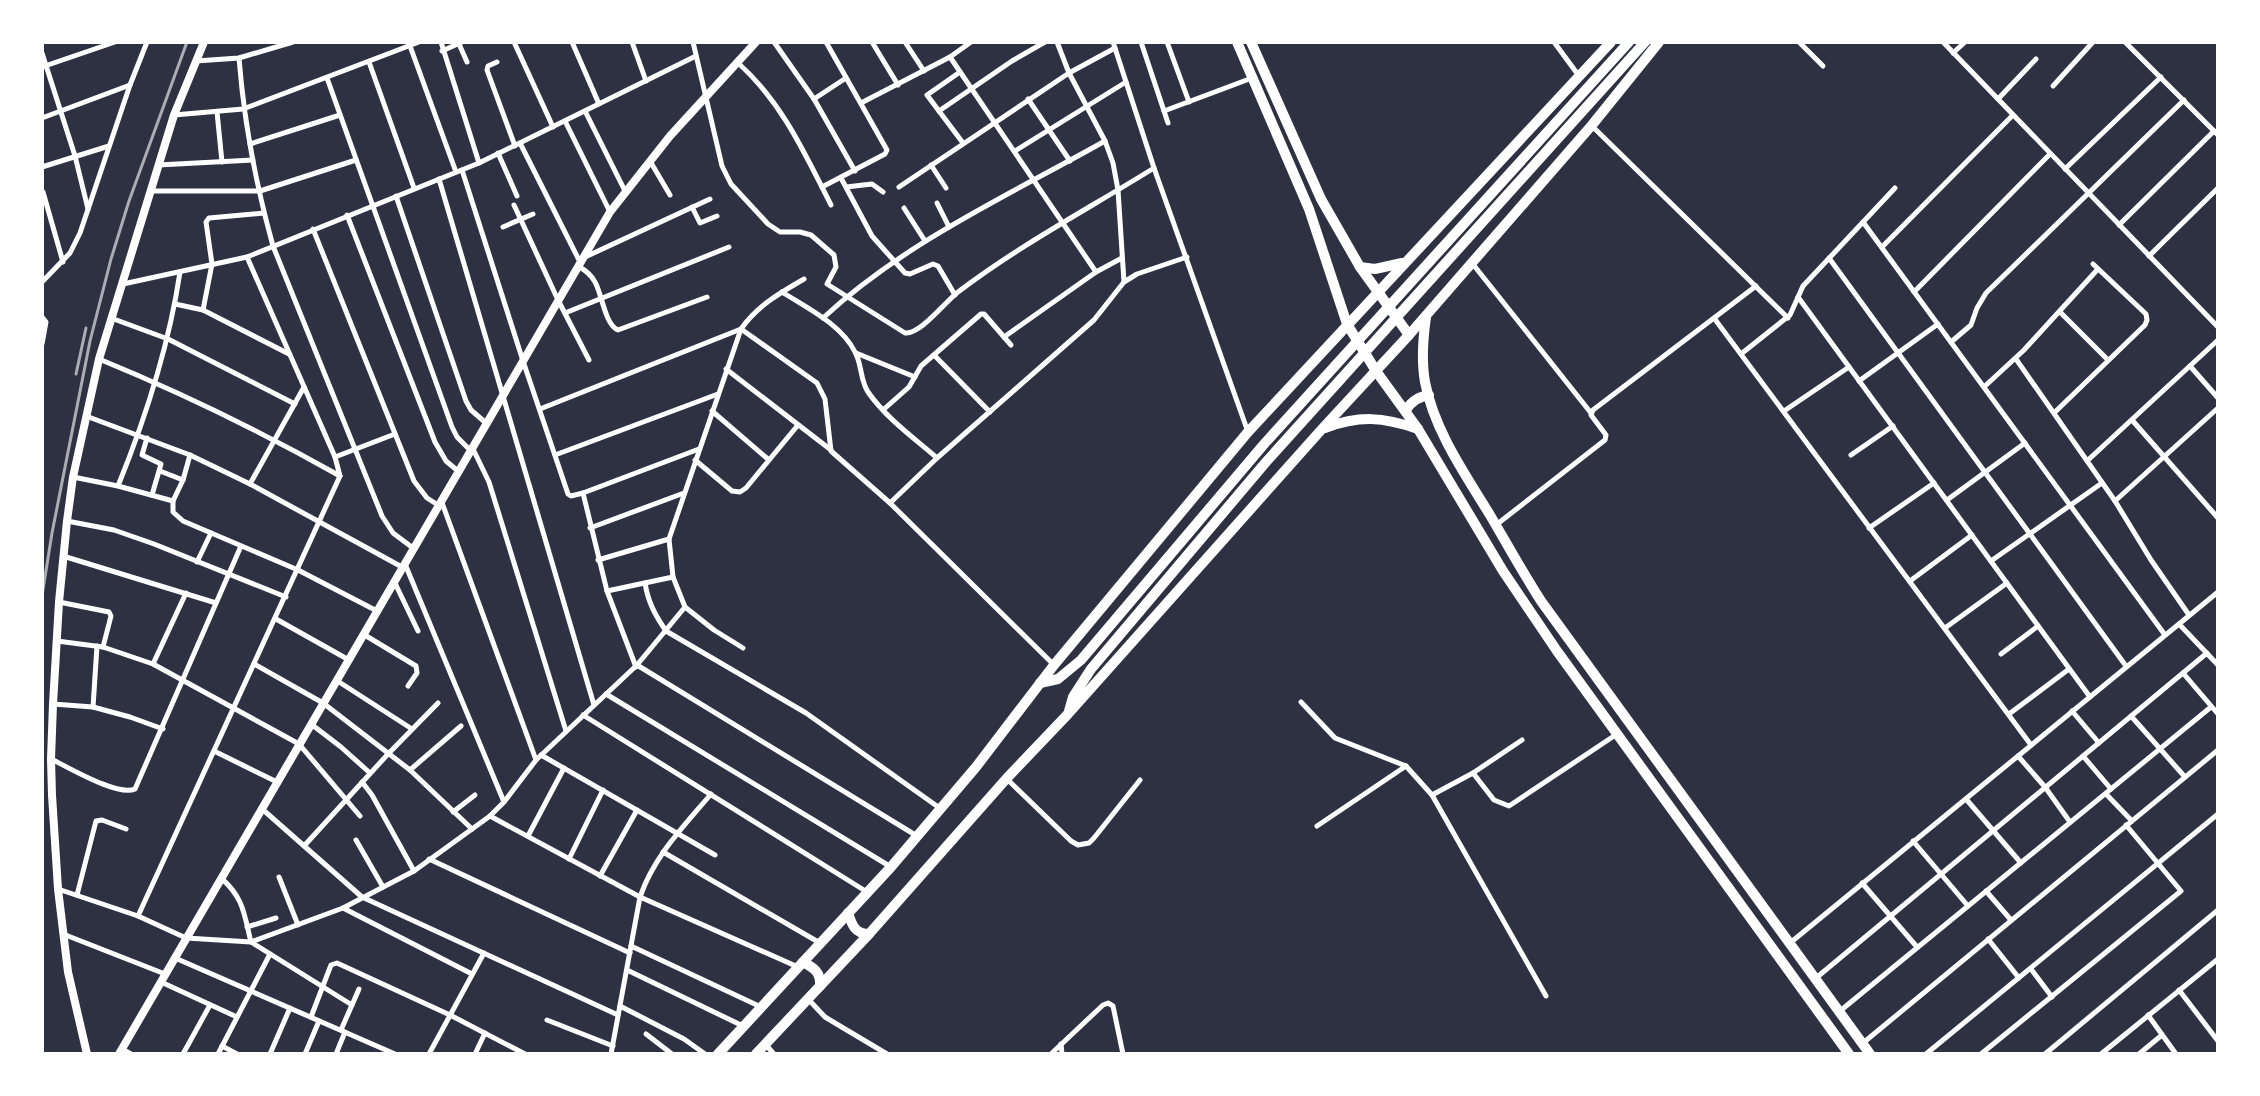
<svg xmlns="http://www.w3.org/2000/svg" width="2260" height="1096" viewBox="0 0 2260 1096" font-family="Arial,sans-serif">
	<rect width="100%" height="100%" fill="#2d3142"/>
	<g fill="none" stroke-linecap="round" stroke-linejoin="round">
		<g stroke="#fff" stroke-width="5">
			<path d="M441 42 479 163"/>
			<path d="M514 42 553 127"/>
			<path d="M572 42 599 104"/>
			<path d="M632 42 646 81"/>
			<path d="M693 42 722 166 731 184 768 224 780 232H800L811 235 834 255 836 267 827 284 905 333C920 335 946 301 958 292 1020 245 1088 209 1154 168"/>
			<path d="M774 42 814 99 855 171"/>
			<path d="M872 42 898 85"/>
			<path d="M905 42 924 71"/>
			<path d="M1057 42 1069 73 1105 141 1113 163 1118 190 1124 282"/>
			<path d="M1113 42 1154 168 1248 432"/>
			<path d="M1141 42 1168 123"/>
			<path d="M1167 42 1189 102"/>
			<path d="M1554 42 1579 76"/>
			<path d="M1799 42 1823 66"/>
			<path d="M1943 42 2218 327"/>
			<path d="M2125 42 2218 135"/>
			<path d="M459 44 467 62"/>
			<path d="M410 46 456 172"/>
			<path d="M442 51 462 42"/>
			<path d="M42 53 75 156 88 209"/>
			<path d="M1953 53 1965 42"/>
			<path d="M950 57 1096 272"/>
			<path d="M239 58C244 122 256 185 273 246L382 516 393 533 413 548"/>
			<path d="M196 61 239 58 293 42"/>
			<path d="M369 62 414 188"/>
			<path d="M497 62 488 66 487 70 515 146"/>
			<path d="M738 63C782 102 805 154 831 205"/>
			<path d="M42 67 115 42"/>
			<path d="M960 72 927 95 963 143"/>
			<path d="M327 78 452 427 457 437 470 450"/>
			<path d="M2053 86 2093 42"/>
			<path d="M814 99 846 78"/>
			<path d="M1028 99 1070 161"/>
			<path d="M1998 99 2036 59"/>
			<path d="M861 103 950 57 971 42"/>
			<path d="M585 111 625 191"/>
			<path d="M939 111 1012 61 1045 42"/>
			<path d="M1164 111 1252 78"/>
			<path d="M217 112 222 162"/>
			<path d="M174 115 243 109 419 42"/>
			<path d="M42 118 130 85"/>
			<path d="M565 121 610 212"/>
			<path d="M1592 126 1788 318"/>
			<path d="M520 143 580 262"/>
			<path d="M250 144 340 115"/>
			<path d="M1015 151 1126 82"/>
			<path d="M498 153 517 196"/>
			<path d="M650 161 670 195"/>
			<path d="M158 165 253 160"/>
			<path d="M931 165 946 188"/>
			<path d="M42 167 109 146"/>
			<path d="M2065 169 2161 77"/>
			<path d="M462 170 523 361 568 494 571 496 583 493 699 449"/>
			<path d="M841 178 872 236 905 273 910 274 933 264 938 266 955 295"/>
			<path d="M439 179 594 705"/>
			<path d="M822 187 885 154 887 150 826 42"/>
			<path d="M846 187 872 184 883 192"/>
			<path d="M899 187 1069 73 1115 48"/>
			<path d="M150 191H260L356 160"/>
			<path d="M43 192 63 262"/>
			<path d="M396 196 466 401 471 410 486 423"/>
			<path d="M937 203 949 227"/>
			<path d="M514 205 558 300 589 360"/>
			<path d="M692 207 700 223 717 216"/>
			<path d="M904 208 925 241"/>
			<path d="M347 215 435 442 446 461 458 471"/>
			<path d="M1863 222 2165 635"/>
			<path d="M2119 225 2214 131"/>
			<path d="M503 227 533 214"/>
			<path d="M313 229 414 481 427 498 438 505"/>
			<path d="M1882 247 2013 115"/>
			<path d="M2149 256 2218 188"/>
			<path d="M583 258 710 199"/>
			<path d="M1829 258 2126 666"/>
			<path d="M1472 263 1591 413"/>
			<path d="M578 266C585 270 591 274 595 282 602 294 605 325 618 330L707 297"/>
			<path d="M42 282 70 253 80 233 130 85 147 42"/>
			<path d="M123 284 247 257 479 163 696 56"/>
			<path d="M782 292C807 308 841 324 855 352 862 364 860 380 868 392 886 418 914 438 937 458"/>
			<path d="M1914 292 2050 154"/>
			<path d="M1798 297 2090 697"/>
			<path d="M175 304 203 310 289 354"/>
			<path d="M203 310 212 264 206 222 209 218 264 213"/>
			<path d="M2060 312 2108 360"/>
			<path d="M565 313 729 247"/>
			<path d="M42 317 46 322 42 344"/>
			<path d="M111 318 168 339 295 404"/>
			<path d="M823 318C905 242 1009 195 1105 141"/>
			<path d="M1714 318 2031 745"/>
			<path d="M1004 337 1096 272 1122 258"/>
			<path d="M1951 342 1971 325 1977 308 1986 293 2184 100"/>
			<path d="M856 353 915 377"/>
			<path d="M1741 354 1790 315 1803 286 1895 188"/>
			<path d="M934 355 990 412"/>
			<path d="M99 359C182 393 262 432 340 476"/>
			<path d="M2016 359 2115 501 2151 560 2189 615"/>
			<path d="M2190 366 2218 398"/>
			<path d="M726 369 831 450"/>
			<path d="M1859 381 1938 324"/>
			<path d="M1984 387 2024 350 2098 269"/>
			<path d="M540 409 741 329 817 383 825 399 831 451 890 503 1054 665"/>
			<path d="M883 410 909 387 921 366 981 314H984L1011 345"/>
			<path d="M712 411 769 460"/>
			<path d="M1784 411 1849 367"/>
			<path d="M2054 413 2145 325 2147 320 2146 314 2093 264"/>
			<path d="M86 416 190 455 250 484 402 567"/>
			<path d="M2132 420 2218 518"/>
			<path d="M147 438 142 455 161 464 152 495"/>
			<path d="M472 447 489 482 566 731"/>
			<path d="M555 455 718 394"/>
			<path d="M1851 455 1893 426"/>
			<path d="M335 457 395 434"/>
			<path d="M695 460 732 491 740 492 746 488 798 425"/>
			<path d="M2087 461 2218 340"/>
			<path d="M160 471 183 480"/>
			<path d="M73 477 118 486 173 501V512L183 521 298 570 377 611"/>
			<path d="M250 484 304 387"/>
			<path d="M118 486C146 417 169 346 180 272"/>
			<path d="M583 493 607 591 636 667"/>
			<path d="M441 500 536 760"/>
			<path d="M1947 500 2025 443"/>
			<path d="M173 501 183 480 190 455"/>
			<path d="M2115 501 2218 408"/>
			<path d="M890 503 937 458 1094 320 1124 282 1137 274 1187 257"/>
			<path d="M67 521 114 530 154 544 286 597"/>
			<path d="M1496 525 1605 440 1606 435 1591 415 1593 410 1756 286"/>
			<path d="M590 528 684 493"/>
			<path d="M1869 528 1934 483"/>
			<path d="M63 556 216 603"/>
			<path d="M598 560 669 539"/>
			<path d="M1991 561 2102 483"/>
			<path d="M197 562 211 533"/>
			<path d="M405 564 504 802"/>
			<path d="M394 581 418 631"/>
			<path d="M1910 581 1972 535"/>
			<path d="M645 583C648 602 655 615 666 631L806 713 941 809"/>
			<path d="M607 591 673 577"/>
			<path d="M59 602 109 612 111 616 103 647"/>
			<path d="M276 619 349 660"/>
			<path d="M2179 624 2218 665"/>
			<path d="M1945 628 2007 583"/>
			<path d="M363 634 416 666 417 673 408 686"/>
			<path d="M57 641 103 647 153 664 299 744 360 816"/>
			<path d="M743 648 714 630 685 607 673 577 669 539 741 329C758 305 780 293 804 279"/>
			<path d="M2001 654 2038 626"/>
			<path d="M153 664 186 593"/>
			<path d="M254 664 323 703 410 770 472 829"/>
			<path d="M637 665 917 836"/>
			<path d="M2183 673 2218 714"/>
			<path d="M336 680 412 729"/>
			<path d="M606 694 891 867"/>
			<path d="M1301 702 1335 738 1406 766 1432 795 1546 996"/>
			<path d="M53 704 93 707 130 717 163 729"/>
			<path d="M93 707 97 646"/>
			<path d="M2072 711 2099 743"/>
			<path d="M2009 714 2069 669"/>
			<path d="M583 715 867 892"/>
			<path d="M2131 716 2185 777"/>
			<path d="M311 724 341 747 370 773"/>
			<path d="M214 751 277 782"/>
			<path d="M541 755 715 855"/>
			<path d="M2018 756 2045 787 2070 822"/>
			<path d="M2083 756 2111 789"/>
			<path d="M51 759C68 767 118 797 135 789L241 546"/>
			<path d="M410 770 461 726"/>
			<path d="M1473 773 1494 800 1509 806 1617 734"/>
			<path d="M1007 779 1071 841 1078 845 1089 843 1094 838 1140 780"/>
			<path d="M362 782 372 795 414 871"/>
			<path d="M2106 794 2132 821"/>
			<path d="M1432 795 1473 773 1522 740"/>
			<path d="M1966 799 2021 863"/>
			<path d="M261 808 362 897 618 1015"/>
			<path d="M453 812 475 795"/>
			<path d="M490 816 640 897 798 967"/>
			<path d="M1317 826 1406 766"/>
			<path d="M528 836 564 768"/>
			<path d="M356 840 383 887"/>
			<path d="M1913 841 1968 906"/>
			<path d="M304 846 388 754 438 703"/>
			<path d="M663 852 820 943"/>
			<path d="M429 859 630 953"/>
			<path d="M569 859 603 790"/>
			<path d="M600 876 637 810"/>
			<path d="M279 877 298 925"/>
			<path d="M221 878C244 898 244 914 251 942L352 1005"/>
			<path d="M1862 883 1917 947"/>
			<path d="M58 889 138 916 186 938 251 942 343 908 414 871 490 816 504 802 536 760 637 665 685 607"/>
			<path d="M1986 891 2011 920"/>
			<path d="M77 895 96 821 102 820 126 829"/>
			<path d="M343 908 472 974"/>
			<path d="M138 916 340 476 335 457 247 257"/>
			<path d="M247 927 276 918"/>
			<path d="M63 934 165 974"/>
			<path d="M1988 939 2019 978"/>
			<path d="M1790 943 2218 592"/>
			<path d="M631 946 761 1007"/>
			<path d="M175 958 395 1054"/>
			<path d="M2031 969 2052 997"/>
			<path d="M627 970 743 1026"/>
			<path d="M1816 978 2207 653"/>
			<path d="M161 982 237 1017"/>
			<path d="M2179 990 2218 1041"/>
			<path d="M808 999 825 1017 887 1054"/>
			<path d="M620 1006 684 1039 705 1054"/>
			<path d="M1840 1011 2211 707"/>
			<path d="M2148 1015 2176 1054"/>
			<path d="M311 1017 331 965 337 963 450 1015 525 1054"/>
			<path d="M547 1020 613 1046"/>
			<path d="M341 1030 359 989"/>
			<path d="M646 1034 672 1054"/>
			<path d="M1863 1043 2218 750"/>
			<path d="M765 1044 774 1054"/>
			<path d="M1061 1044 1062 1054"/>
			<path d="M222 1046 237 1054"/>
			<path d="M122 1049 131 1054"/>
			<path d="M183 1054 210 1005"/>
			<path d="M218 1054 270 954"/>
			<path d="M270 1054 290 1008"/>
			<path d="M305 1054 319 1021"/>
			<path d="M336 1054 345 1032"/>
			<path d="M429 1054 484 953"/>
			<path d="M475 1054 485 1033"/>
			<path d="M611 1054 640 897C654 856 684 826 711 794"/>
			<path d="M1051 1054 1103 1005 1108 1003 1113 1006 1123 1054"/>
			<path d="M1926 1054 2218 814"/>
			<path d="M1981 1054 2181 891 2126 825"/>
			<path d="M2045 1054 2218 910"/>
			<path d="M2101 1054 2218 959"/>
			<path d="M2139 1054 2162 1035"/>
		</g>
		<g stroke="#fff" stroke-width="8">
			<path d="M87 1054 68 972 58 889 52 795 51 759 53 704 59 602 67 521 73 477 99 359 174 115 204 42"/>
			<path d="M119 1054 610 212 670 136 756 42"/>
		</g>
		<g stroke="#fff" stroke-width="10">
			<path d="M1237 42 1309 209 1347 324 1376 371"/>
			<path d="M1251 42 1321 199 1360 267 1409 335"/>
		</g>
		<g stroke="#fff" stroke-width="10">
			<path d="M1360 267 1375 269 1402 263"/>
			<path d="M1426 317C1423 338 1421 360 1425 382 1434 430 1465 474 1490 515 1507 544 1523 573 1541 601L1870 1054"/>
			<path d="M1376 371 1418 429 1503 571 1557 651 1849 1054"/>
			<path d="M1406 410C1412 401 1418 397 1429 395"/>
			<path d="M1325 428C1360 415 1383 417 1418 429"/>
			<path d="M1040 683 1058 679 1081 660 1265 443 1629 42"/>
			<path d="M1069 711 1073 697 1091 669 1266 462 1645 42"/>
			<path d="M848 913C852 925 855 934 869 934"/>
			<path d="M803 962C814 968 821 972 820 986"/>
			<path d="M718 1054 891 867 976 767 1054 665 1248 432 1611 42"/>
			<path d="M756 1054 869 934 1007 778 1068 714 1322 429 1409 335 1592 125 1659 42"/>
		</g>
		<g stroke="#abadb3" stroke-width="3">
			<path d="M76 374 86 328"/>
			<path d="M42 596 52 533 90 341 111 259 129 201 187 42"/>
		</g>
	</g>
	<rect width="2260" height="1096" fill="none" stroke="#ffffff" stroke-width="88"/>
</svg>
